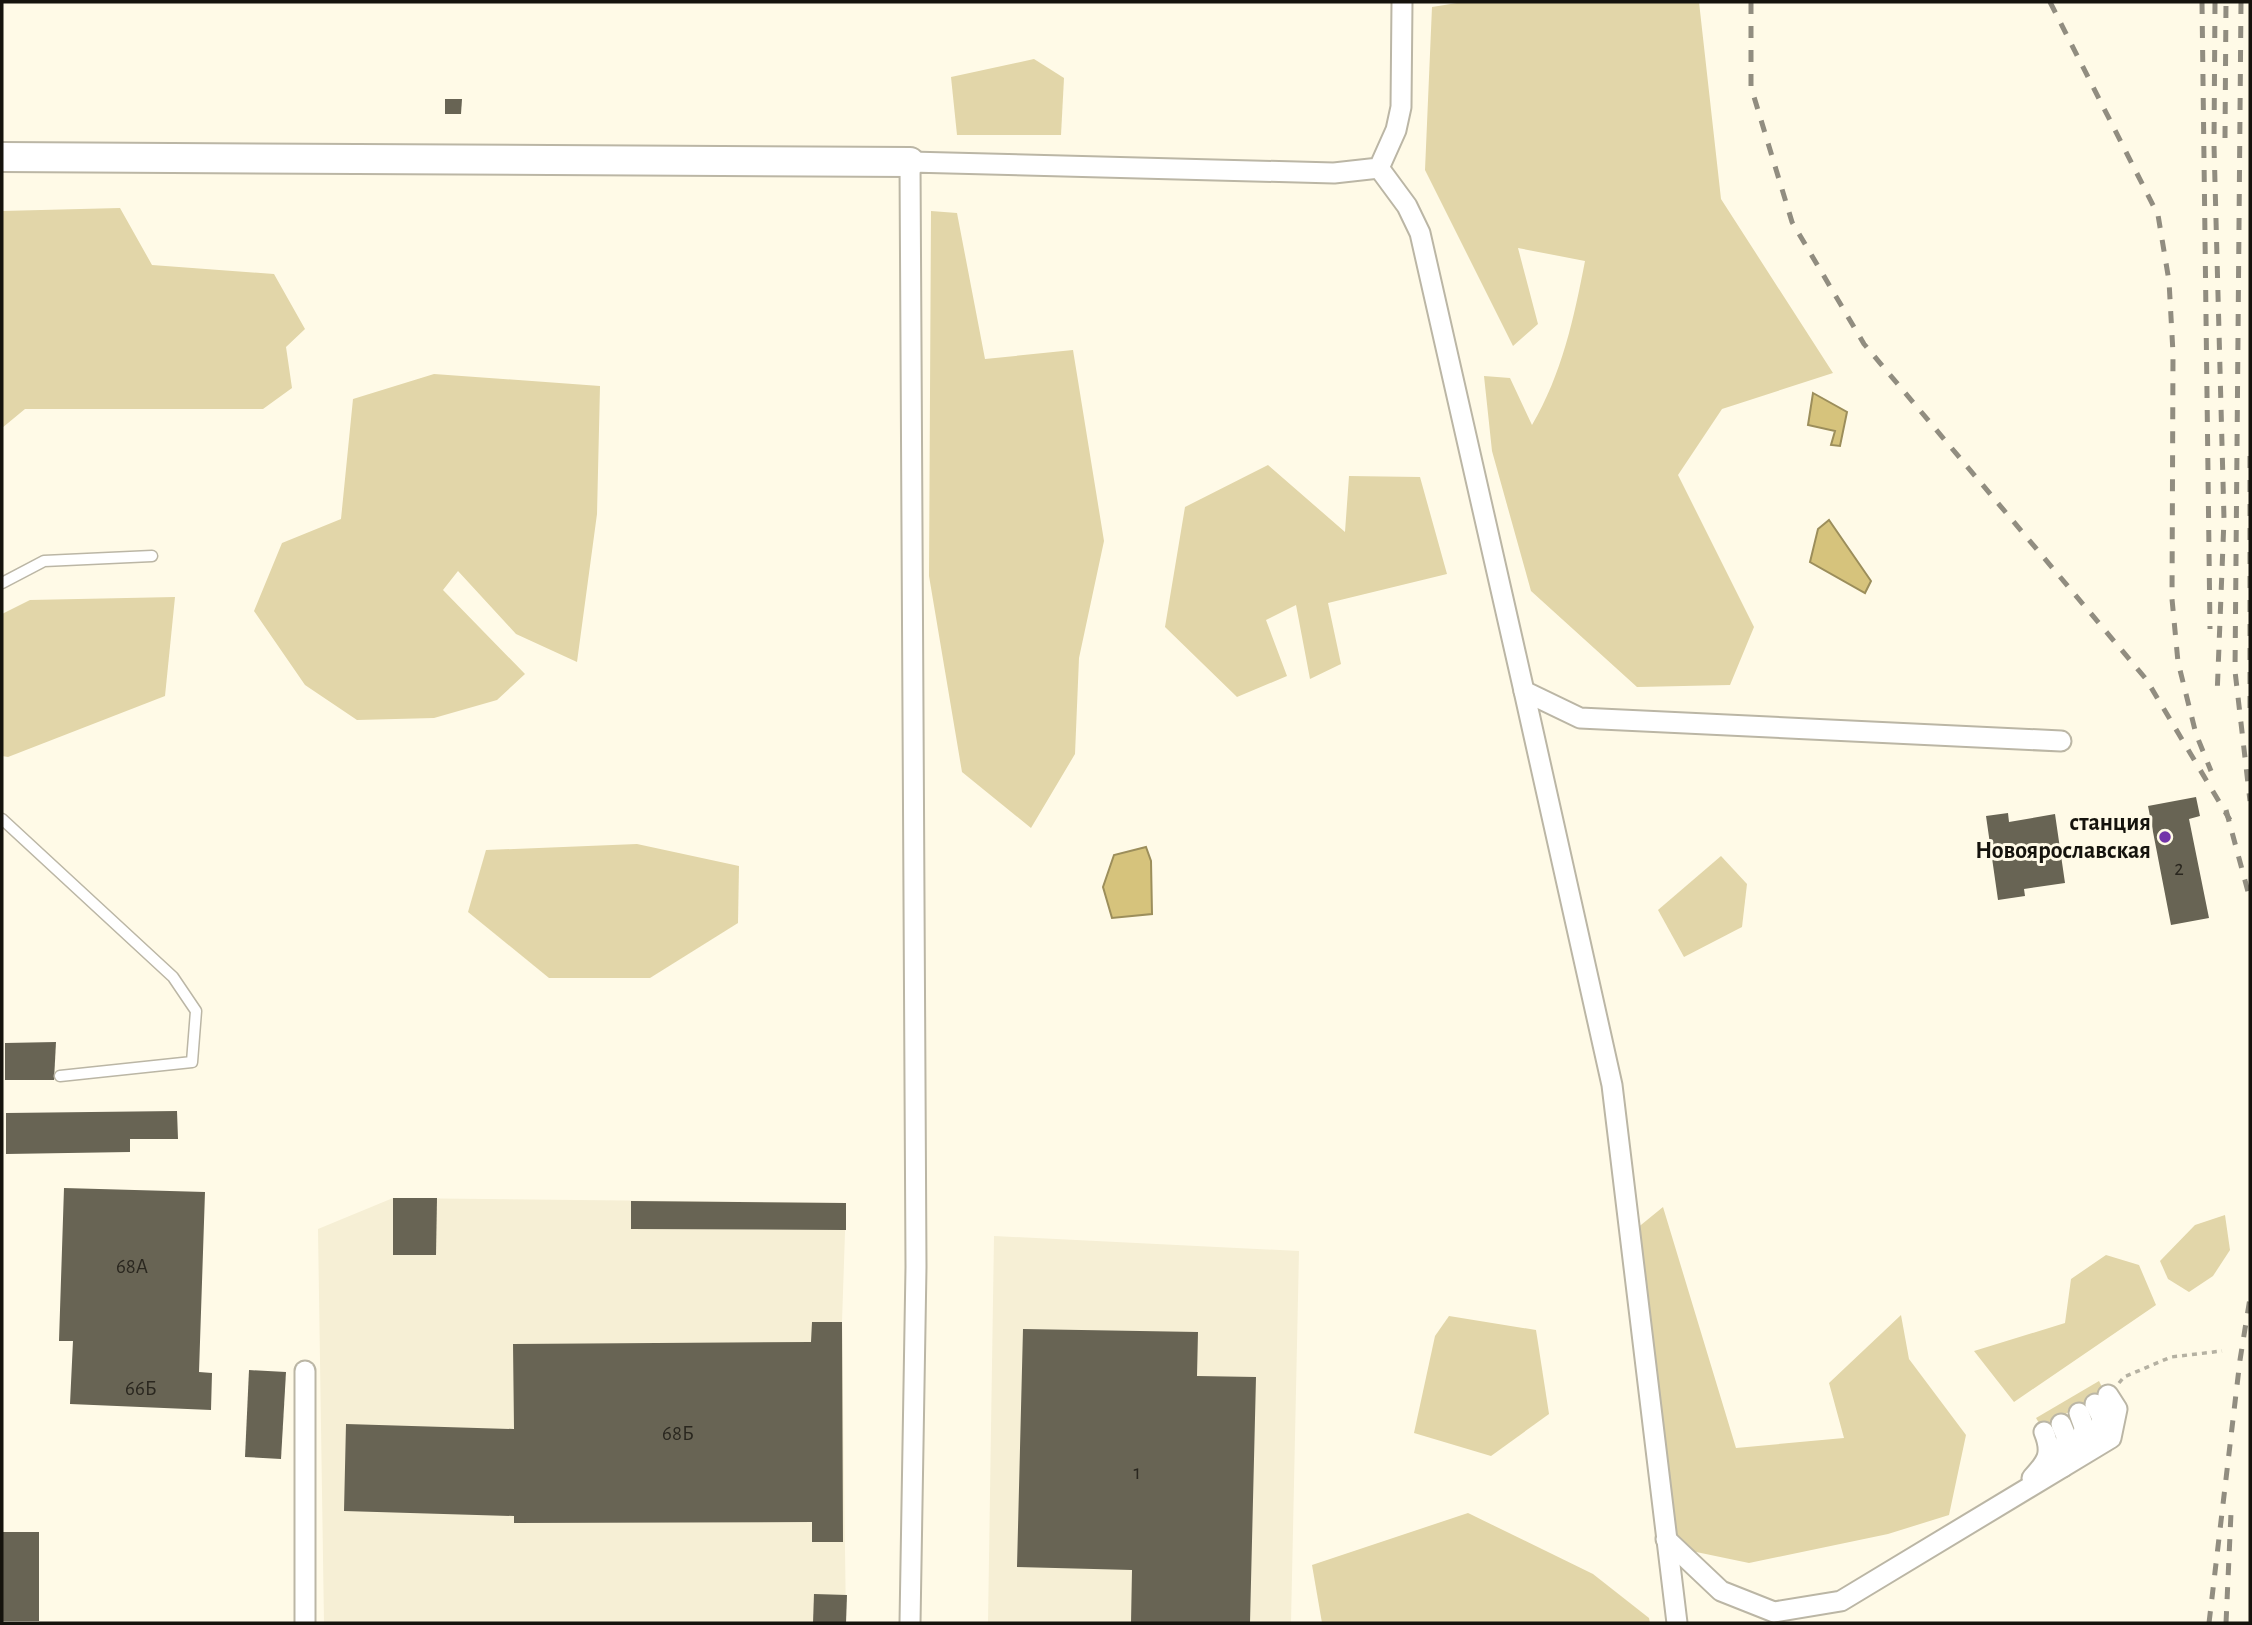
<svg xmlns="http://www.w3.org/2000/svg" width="2252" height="1625" viewBox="0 0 2252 1625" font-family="'Alegreya Sans',sans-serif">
	<rect width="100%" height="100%" fill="#fffae7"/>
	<g fill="#f6efd5">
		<path d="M393 1198 846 1203 842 1322 846 1623H324L318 1229Z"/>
		<path d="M994 1236 1299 1251 1291 1623H988Z"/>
	</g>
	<g fill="#e2d6a9">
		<path d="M1463 2H1699L1721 199 1833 373 1722 409 1678 475 1754 627 1730 685 1637 687 1531 591 1492 451 1484 376 1510 378 1532 425C1562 374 1574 318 1585 261L1518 248 1538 324 1513 346 1425 170 1432 7Z"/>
		<path d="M1034 59 1064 78 1061 135H957L951 77Z"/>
		<path d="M120 208 152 265 274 274 305 329 286 347 292 388 263 409H25L2 428V211Z"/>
		<path d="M931 211 957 213 985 359 1073 350 1104 541 1079 658 1075 754 1031 828 962 772 929 576Z"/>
		<path d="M434 374 600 386 597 514 577 662 516 634 458 571 443 590 525 674 497 700 434 718 357 720 305 685 254 611 282 543 341 519 353 399Z"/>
		<path d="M1268 465 1345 532 1349 476 1420 477 1447 574 1328 603 1341 664 1310 679 1296 605 1266 620 1287 676 1237 697 1165 627 1185 507Z"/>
		<path d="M175 597 165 696 8 757 2 756V614L30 600Z"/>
		<path d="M637 844 739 866 738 923 650 978H549L468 912 486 850Z"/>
		<path d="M1721 856 1747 884 1742 927 1684 957 1658 910Z"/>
		<path d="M1663 1207 1736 1448 1844 1438 1829 1383 1901 1315 1909 1359 1966 1435 1949 1515 1888 1534 1749 1563 1677 1548 1625 1238Z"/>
		<path d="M2225 1215 2230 1250 2213 1276 2189 1292 2168 1279 2160 1261 2195 1225Z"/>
		<path d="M2106 1255 2139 1265 2156 1305 2014 1402 1974 1351 2065 1323 2071 1279Z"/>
		<path d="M1449 1316 1536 1330 1549 1414 1491 1456 1414 1433 1435 1336Z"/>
		<path d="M2099 1381 2104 1391 2042 1428 2036 1418Z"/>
		<path d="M1468 1513 1593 1574 1649 1618 1650 1623H1322L1312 1565Z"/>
	</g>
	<g fill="#d6c37c" stroke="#9c8e5b" stroke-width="2">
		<path d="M1813 393 1847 412 1840 446 1831 445 1835 431 1808 425Z"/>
		<path d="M1829 520 1871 581 1865 593 1810 562 1818 529Z"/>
		<path d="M1146 847 1151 861 1152 914 1112 918 1103 887 1114 855Z"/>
	</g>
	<g fill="#686454">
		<path d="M445 99H462L461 114H445Z"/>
		<path d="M2196 797 2200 816 2189 819 2209 918 2171 925 2148 806Z"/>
		<path d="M2008 813 2009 822 2055 814 2065 883 2024 889 2025 896 1998 900 1986 816Z"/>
		<path d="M56 1042 54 1080H5V1043Z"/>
		<path d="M177 1111 178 1139H130V1152L6 1154V1113Z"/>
		<path d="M64 1188 205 1192 199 1372 212 1373 211 1410 70 1404 73 1341H59Z"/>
		<path d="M393 1198H437L436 1255H393Z"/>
		<path d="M631 1201 846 1203V1230L631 1229Z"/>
		<path d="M812 1322H842L843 1542H812V1522L514 1523V1516L344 1511 346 1424 514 1429 513 1344 811 1342Z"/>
		<path d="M1023 1329 1198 1332 1197 1376 1256 1377 1250 1623H1131L1132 1570 1017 1567Z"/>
		<path d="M249 1370 286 1372 281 1459 245 1457Z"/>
		<rect x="2" y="1532" width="37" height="89"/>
		<path d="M814 1594 847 1595 846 1623H813Z"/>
	</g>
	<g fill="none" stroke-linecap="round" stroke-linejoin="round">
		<defs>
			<g id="lane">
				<path d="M2 583 44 561 152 556"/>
				<path d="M2 819 173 977 196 1011 192 1062 60 1076"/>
			</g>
			<g id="street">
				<path d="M1379 168 1407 206 1420 233 1524 691 1580 718 2061 741"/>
				<path d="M1524 691 1612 1085 1677 1623"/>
				<path d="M2095 1404 2102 1418 2095 1447"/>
				<path d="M2079 1413 2084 1427 2080 1456"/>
				<path d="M2061 1424 2066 1436 2063 1467"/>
				<path d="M2032 1478C2047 1462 2053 1454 2044 1432"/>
				<path d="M1666 1539 1721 1591 1774 1612 1841 1601 2111 1438 2117 1409 2108 1395"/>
				<path d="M305 1623V1371"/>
				<path d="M910 1623 916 1267 910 162 1334 173 1379 168 1396 130 1401 107 1402 2"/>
			</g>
			<path id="secondary" d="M2 157 910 162"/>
		</defs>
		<use href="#lane" stroke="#bbb6a5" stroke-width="13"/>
		<use href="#street" stroke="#bbb6a5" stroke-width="23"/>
		<use href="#secondary" stroke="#bbb6a5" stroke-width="32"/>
		<path stroke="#b5b1a2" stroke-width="3.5" stroke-dasharray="5 5" stroke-linecap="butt" d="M2119 1383 2124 1377 2171 1357 2222 1351"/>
		<use href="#lane" stroke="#fff" stroke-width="10"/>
		<use href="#street" stroke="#fff" stroke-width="19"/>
		<use href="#secondary" stroke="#fff" stroke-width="28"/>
		<g stroke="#918d80" stroke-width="5" stroke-dasharray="12 12" stroke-linecap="butt">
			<path d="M1751 2V87L1792 222 1864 344 2146 679 2230 820"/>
			<path d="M2050 2 2158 215 2169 281 2173 353 2172 599 2178 662 2196 734 2211 771"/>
			<path d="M2202 2 2210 629"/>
			<path d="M2215 2 2214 145 2224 519 2217 697"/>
			<path d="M2241 2 2235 671 2250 801"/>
			<path d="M2225 138 2226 2"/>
			<path d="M2250 456V713"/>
			<path d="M2226 810 2250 899"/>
			<path d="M2209 1623 2240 1360 2250 1298"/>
			<path d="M2226 1623 2231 1513"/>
		</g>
	</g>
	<circle fill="#7334a9" stroke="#fffae7" stroke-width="2.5" cx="2165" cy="837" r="7"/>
	<g text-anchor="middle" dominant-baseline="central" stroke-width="6" stroke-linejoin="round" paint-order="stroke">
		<g font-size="21" fill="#2a271f">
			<text x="2179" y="868">2</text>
			<text x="132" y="1266">68А</text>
			<text x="141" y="1388">66Б</text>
			<text x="678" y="1433">68Б</text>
			<text x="1137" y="1472">1</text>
		</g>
		<g font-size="24" font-weight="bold" fill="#15130d" stroke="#fffae7" text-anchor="end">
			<text x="2151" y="823">станция<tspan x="2151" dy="28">Новоярославская</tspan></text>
		</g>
	</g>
	<rect width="2252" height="1625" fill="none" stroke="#15130d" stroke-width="7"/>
</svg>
